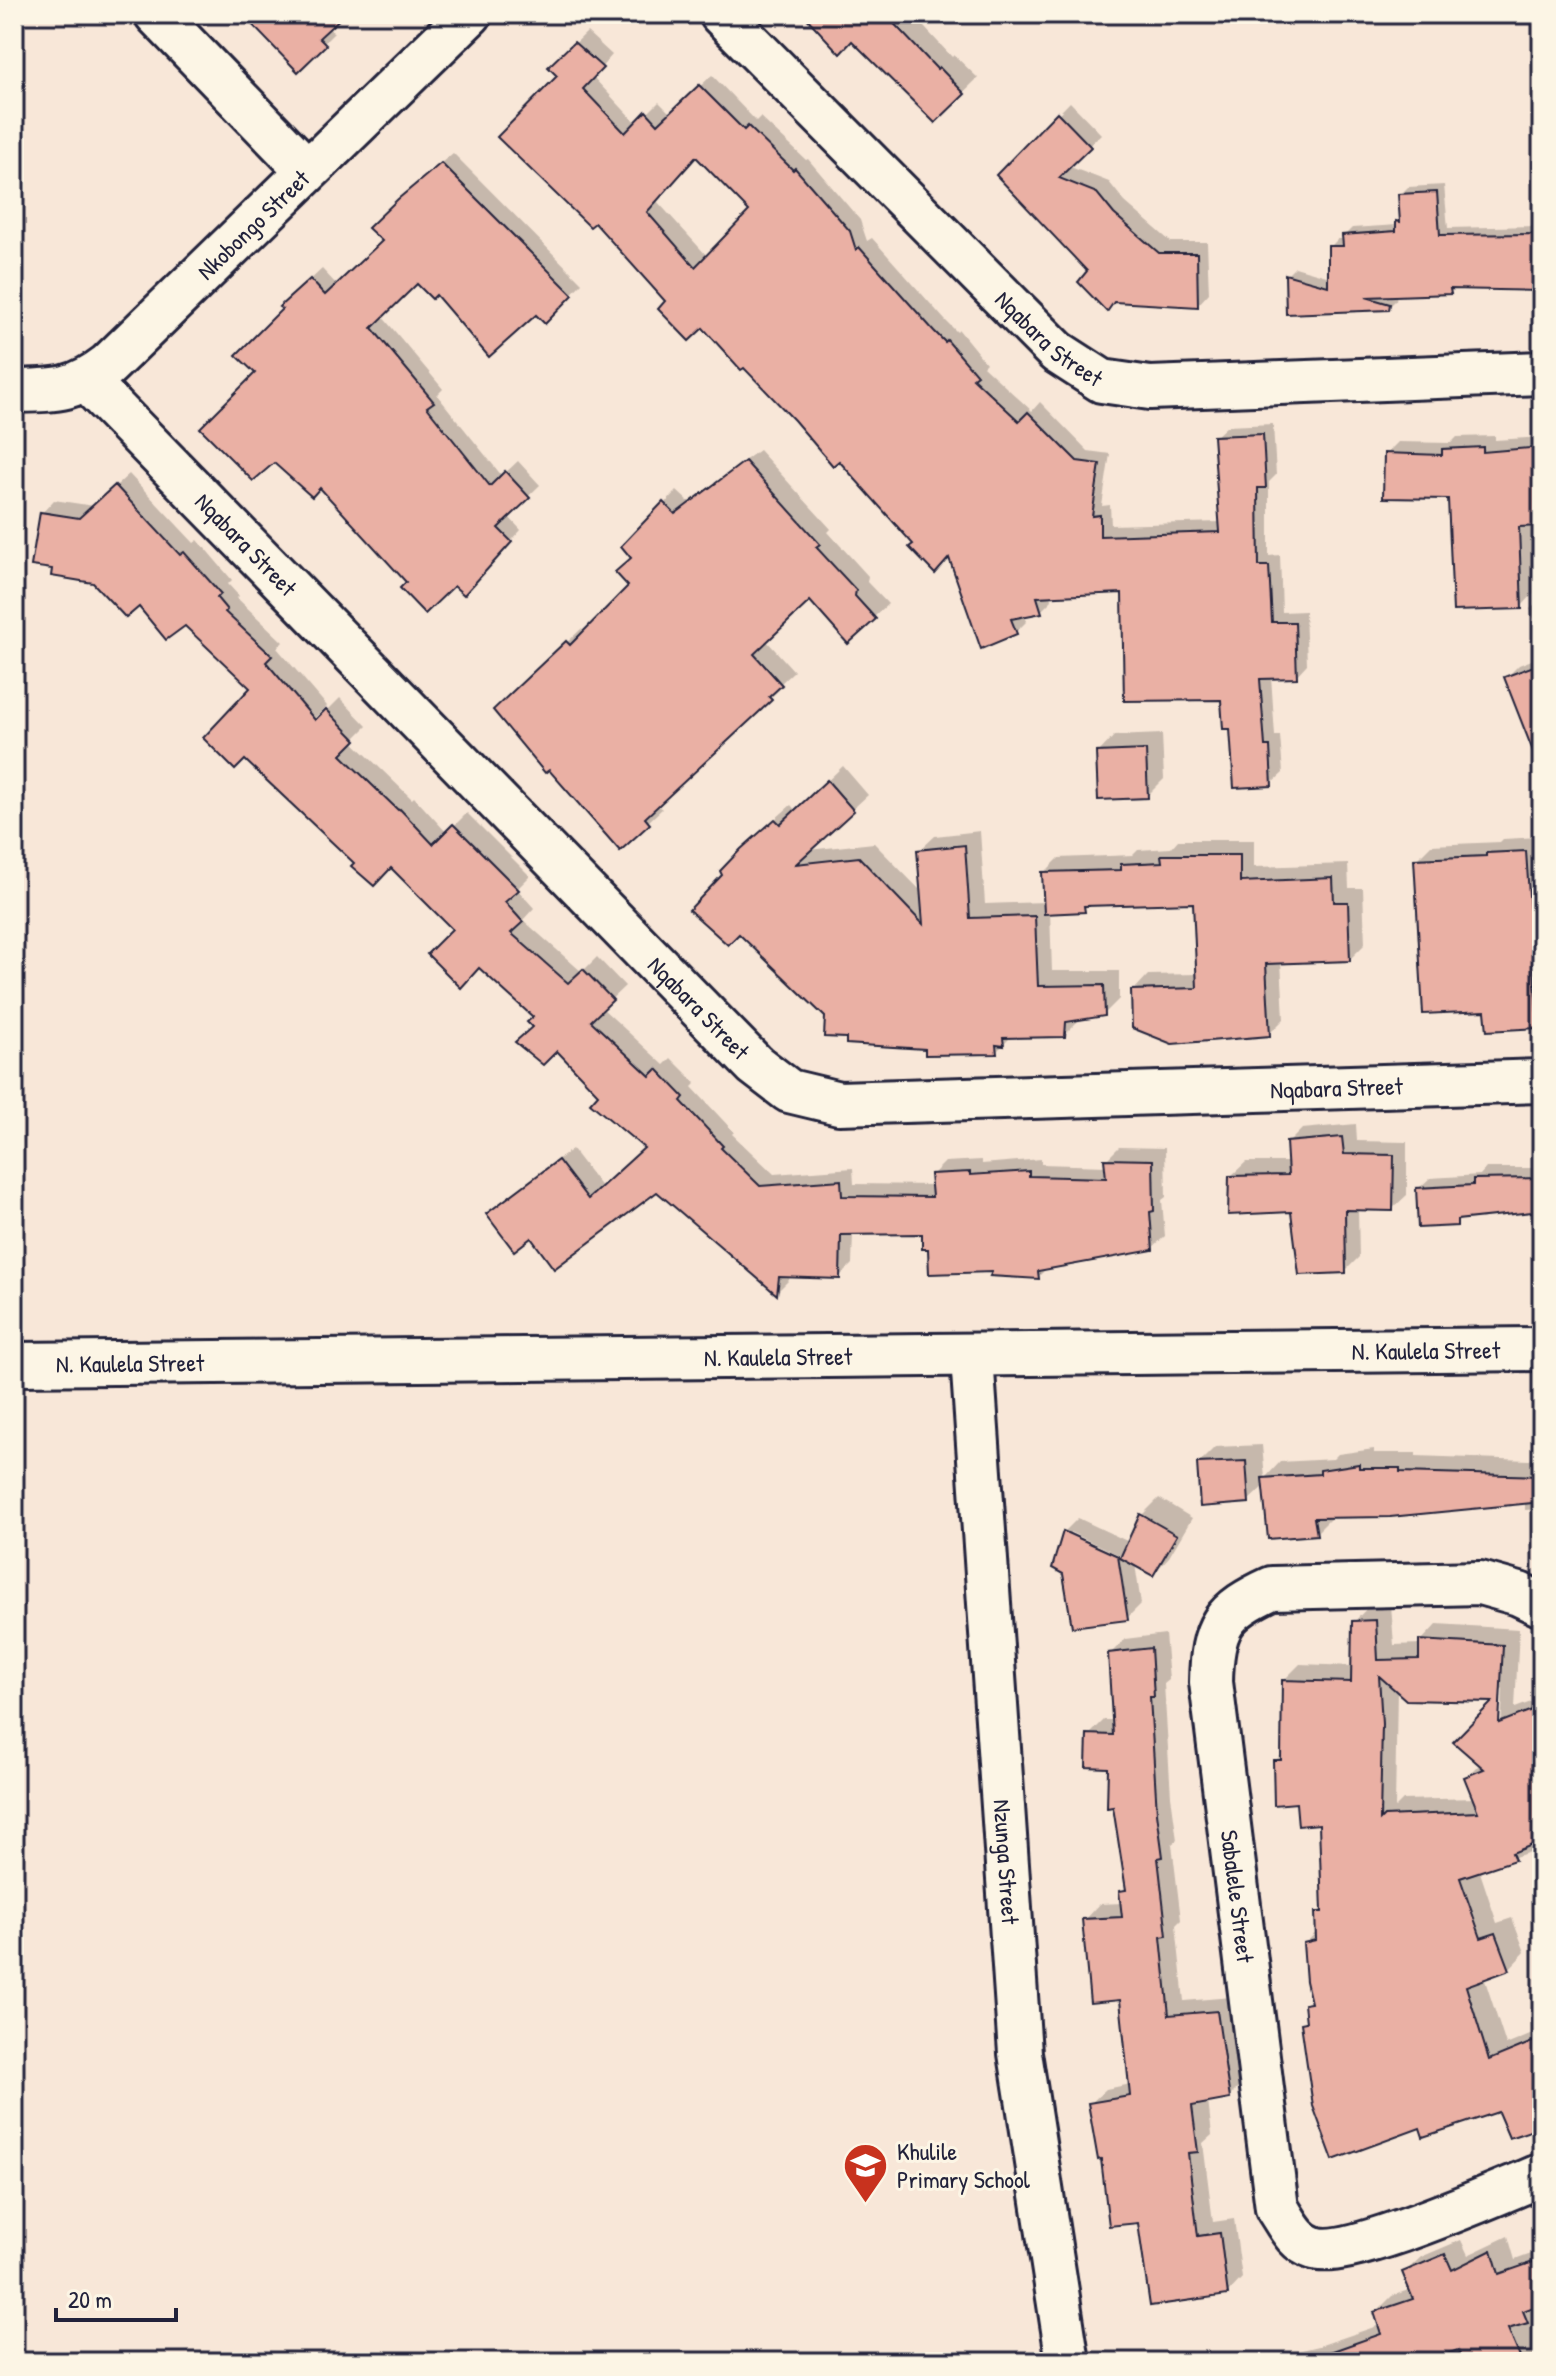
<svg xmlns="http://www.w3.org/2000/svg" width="1556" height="2376" viewBox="0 0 1556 2376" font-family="'Patrick Hand',sans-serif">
	<rect width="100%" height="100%" fill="#f8e7d8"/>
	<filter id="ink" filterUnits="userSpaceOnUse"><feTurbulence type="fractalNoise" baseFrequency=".0125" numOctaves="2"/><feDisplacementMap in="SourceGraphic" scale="16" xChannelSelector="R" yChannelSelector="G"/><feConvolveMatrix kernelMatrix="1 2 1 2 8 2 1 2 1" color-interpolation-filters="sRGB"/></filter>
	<g filter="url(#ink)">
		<g fill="#0003" fill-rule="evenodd">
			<path d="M244 14H342L328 27 334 33 298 69Z"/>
			<path d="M810 14H912L952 57 954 55 978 78 935 120 852 38Z"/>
			<path d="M587 32 612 55 593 77 637 124 659 102 671 114 712 75 756 121 760 117 806 160 808 159 860 220 867 241 872 238 945 320 957 332 959 330 986 363 983 366 1032 411 1040 402 1088 451 1110 454 1102 506 1110 505 1111 525 1221 522 1215 437 1227 426 1273 424 1276 475 1269 482V556L1280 555 1282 612 1305 611 1307 664 1296 676H1271L1275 736H1280L1283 773 1271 784 1232 727 1223 698 1124 591 1051 594 1052 600 1041 611 1024 614 1027 621 1016 632 950 556 916 544 840 458 703 325 668 301 560 76 551 67ZM697 155 752 211 708 257 656 200Z"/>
			<path d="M1070 102 1101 134 1068 166 1109 182 1125 202 1171 242H1207L1209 293 1198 305 1116 300 1107 309 1090 271 999 175Z"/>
			<path d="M453 153 582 283 545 321 536 312 436 293 417 281 382 316 443 389 437 395 502 476 518 461 540 485 508 516 521 530 475 582H409L258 373 293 296 322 269 338 286 384 241 371 228 411 188Z"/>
			<path d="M1444 185 1448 228 1536 226 1542 216V291L1532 292V289L1454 287 1450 292 1397 294 1396 300 1388 308 1287 275 1295 267 1330 277V247L1338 239H1345L1344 236 1352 228 1398 225 1402 218 1400 195 1408 187Z"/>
			<path d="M1495 436V440L1542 437V524L1531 525 1533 594 1521 607 1450 497 1386 454 1398 442 1451 443 1457 437Z"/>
			<path d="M759 450 831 529 828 532 868 576 867 582 888 604 848 641 811 598 766 640 794 671 781 683 783 686 657 805 662 809 620 848 496 711 581 629 585 633 631 586 633 557 624 546 677 491 689 502Z"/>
			<path d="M129 474 194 543 198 540 232 580 228 584 239 596 237 598 283 642 277 648 327 706 307 725 310 728 340 698 367 726 352 741 412 799 414 797 447 833 467 813 530 876 517 889 534 908 523 920 582 972 597 957 625 986 602 1008 664 1065 671 1058 696 1083 692 1087 734 1132 732 1134 774 1174 853 1168 854 1184 933 1185 932 1175 945 1162 982 1160V1164L1041 1159V1164L1107 1166 1106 1160 1119 1147 1165 1148 1166 1197 1162 1200 1165 1236 1152 1248 1047 1268 1038 1277 995 1270 930 1247 924 1232 853 1233 852 1264 839 1277 790 1275 789 1280 777 1292 657 1189 531 1236 489 1214 502 1201 572 1149 602 1188 646 1147 601 1093 534 1026 536 1016 392 865 253 688 185 623 139 604 42 513 54 500 94 506Z"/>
			<path d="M1542 597V639L1530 609Z"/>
			<path d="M1542 656V750L1506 678 1519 665Z"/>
			<path d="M1162 734 1164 779 1147 796 1098 753 1114 736Z"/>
			<path d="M843 766 868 795 808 850 874 843 923 893 919 851 935 836 980 831 985 904 1045 902 1044 873 1059 858 1133 855 1138 850 1171 848 1178 840H1254V867L1348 864 1349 888H1363L1365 944 1350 959 1281 961 1284 1019 1269 1034 1133 991 1148 975 1198 974 1195 901 1089 904 1084 910 1050 911 1052 971H1119V999L1104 1014 1079 1020 1064 1035 1011 1037 996 1052 927 1047 827 1016 758 834 791 805 796 811Z"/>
			<path d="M1540 837 1542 1020 1536 1026 1487 1009 1416 860 1431 845 1500 842 1503 839Z"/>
			<path d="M1542 1121V1260H1539L1538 1234 1532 1235 1533 1210 1462 1218 1456 1224 1418 1189 1430 1178 1480 1175 1486 1168H1533L1532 1131Z"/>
			<path d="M1356 1124 1357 1141 1407 1142V1195L1392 1209H1358L1359 1257 1345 1271 1293 1210 1231 1176 1246 1162H1290L1288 1143 1302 1129Z"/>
			<path d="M1262 1445 1265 1478 1280 1462 1333 1459 1338 1454 1374 1449V1453H1416V1456L1530 1460 1542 1448V1509L1525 1510V1502L1333 1516 1316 1533 1265 1485 1248 1501 1199 1463 1215 1447Z"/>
			<path d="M1159 1498 1192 1518 1169 1557 1153 1574 1135 1564 1141 1604 1127 1618 1064 1532 1078 1518 1129 1542 1142 1515ZM1070 1532 1128 1559 1127 1562 1070 1537Z"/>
			<path d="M1370 1605H1391L1394 1645 1421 1644V1641L1437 1624 1519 1629 1515 1708 1542 1698V1865L1536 1850 1479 1869 1497 1923 1512 1918 1525 1952 1509 1969 1484 1977 1506 2045 1542 2030V2125L1499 2110 1421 2125 1304 2024 1308 2020 1306 2005 1312 1999 1305 1944 1318 1930 1317 1913 1324 1906 1321 1822 1298 1801 1275 1761 1283 1753 1284 1680 1300 1664 1353 1666 1354 1622ZM1503 1688 1501 1733H1497L1499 1692ZM1397 1689 1496 1700 1480 1764 1466 1778 1475 1798 1403 1800 1395 1808Z"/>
			<path d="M1165 1634 1169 1680 1164 1684 1171 1796 1177 1840 1172 1844 1181 1920 1176 1925 1184 2001 1232 1997 1244 2082 1229 2097 1208 2101 1212 2135 1203 2143 1213 2222 1234 2219 1242 2278 1227 2294 1140 2221 1103 2157 1090 2104 1106 2089 1131 2084 1122 1997 1084 1920 1099 1904 1123 1903 1121 1892 1127 1886 1110 1766 1089 1735 1104 1720H1114L1110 1654 1125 1639Z"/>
			<path d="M1508 2236 1515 2260 1542 2250V2362H1252L1319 2346 1380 2325 1376 2312 1392 2296 1411 2289 1404 2273 1421 2257 1461 2240 1468 2255Z"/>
		</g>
		<g fill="#eab0a4" stroke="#22223b" stroke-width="2" fill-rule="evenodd">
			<path d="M242 14H345L319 38 326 45 298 72Z"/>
			<path d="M803 14H885L937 69 939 67 965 94 935 123 852 41 840 54Z"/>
			<path d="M574 42 603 68 583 89 625 133 646 111 658 124 699 85 744 130 748 126 793 170 795 168 850 231 856 250 859 247 934 331 945 342 947 340 977 375 973 378 1019 421 1028 412 1077 461 1100 464 1092 516 1100 515V536L1220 532 1213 436 1263 434 1266 488H1258L1259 566H1269L1272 622H1295L1297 678 1260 679 1265 746H1270L1272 786 1234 788 1230 729H1223L1221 700 1124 701 1122 593 1037 597 1042 613 1011 619 1017 634 981 649 949 558 935 574 909 547 913 544 839 461 833 466 794 420 744 368 741 370 703 328 689 341 658 309 665 301 595 223 590 227 497 137 557 76 548 67ZM696 157 749 211 695 267 647 212Z"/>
			<path d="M1057 112 1091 147 1059 178 1097 193 1114 214 1159 253H1197L1198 307 1114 302 1107 312 1078 282 1087 271 996 175Z"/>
			<path d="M441 163 573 295 545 324 536 315 489 357 436 295 432 299 417 284 372 328 434 402 427 407 490 486 505 471 530 498 498 528 512 542 464 595 454 586 425 614 400 588 406 582 320 488 312 497 274 463 253 481 200 428 255 373 236 355 282 309 279 307 310 279 325 295 382 241 368 228 398 199Z"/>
			<path d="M1437 192 1440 235 1542 234V291L1450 289 1451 294 1366 297 1390 304 1389 310 1286 314 1285 274 1328 286V246H1343L1342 235 1396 231V221L1400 222 1398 194Z"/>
			<path d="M1483 447V452L1542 447V526L1519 527 1522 609 1453 611 1448 499 1383 498 1384 453 1442 455V449Z"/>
			<path d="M745 461 820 544 816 547 856 590 855 596 876 619 848 644 810 601 754 654 782 685 769 697 772 700 645 818 650 824 620 851 549 770 545 773 493 710 566 641 570 645 628 586 615 572 631 558 621 546 663 502 675 514Z"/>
			<path d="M115 485 180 555 184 552 221 594 217 598 227 610 225 612 272 656 266 662 315 720 326 709 356 740 341 755 398 810 400 809 433 844 453 824 519 890 505 902 523 922 511 933 568 983 583 969 613 1000 591 1021 650 1076 657 1069 684 1097 681 1101 723 1146 721 1148 760 1186 841 1180 842 1196 932 1197 930 1174 970 1172V1175L1029 1171V1176L1106 1178 1104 1159 1153 1160 1154 1211 1150 1212 1153 1250 1038 1271 1039 1279 990 1276 992 1272 929 1274 928 1249H922V1234L841 1235 840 1279 779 1277 777 1295 657 1192 554 1269 531 1238 514 1251 486 1214 558 1160 588 1199 644 1148 590 1103 598 1094 557 1051 543 1065 515 1042 532 1027 527 1022 533 1017 479 968 461 988 427 954 452 929 391 868 374 886 351 866 354 863 245 760 235 770 203 738 250 688 185 626 166 640 139 607 126 618 93 583 51 576 52 569 31 566 40 512 79 518Z"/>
			<path d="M1542 663V768L1540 769 1504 677Z"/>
			<path d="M1146 750 1148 798 1098 800 1096 752Z"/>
			<path d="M827 780 854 811 796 864 859 857 923 924 917 850 965 845 970 918 1035 916 1038 986 1104 985 1105 1016 1066 1022 1065 1037 1003 1038 1004 1046 996 1045 997 1054 925 1055V1049L846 1044V1038L824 1037 825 1017 739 934 728 945 689 910 722 875 720 871 741 849 775 819 780 824Z"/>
			<path d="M1526 851 1538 1028 1487 1031 1485 1011 1423 1014 1414 859 1486 856V853Z"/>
			<path d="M1161 855H1240V882L1333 878 1334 902H1348L1350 961 1266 964 1270 1036 1172 1044 1132 1028 1131 990 1197 988 1193 903 1084 906 1085 912 1044 914 1042 872 1121 870V864L1162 862Z"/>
			<path d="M1342 1137 1344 1154 1394 1155 1393 1211 1345 1210 1346 1273 1299 1275 1291 1212 1228 1215 1229 1176 1288 1175 1286 1142Z"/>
			<path d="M1542 1178V1211L1457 1220V1226L1418 1228 1416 1188 1473 1185V1179Z"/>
			<path d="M1246 1461 1249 1503 1200 1507 1197 1463Z"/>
			<path d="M1359 1464V1468H1400V1472L1542 1476V1502L1390 1517 1314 1518 1317 1535 1268 1539 1262 1478 1320 1474V1470Z"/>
			<path d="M1140 1514 1177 1535 1153 1576 1120 1558Z"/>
			<path d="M1063 1531 1118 1556 1128 1620 1072 1627 1063 1574 1052 1568Z"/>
			<path d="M1376 1620 1378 1660 1419 1659V1640L1503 1645 1499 1723 1542 1706V1841L1512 1853 1515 1860 1460 1878 1481 1938 1496 1933 1510 1970 1466 1986 1489 2060 1542 2038V2127L1509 2138 1498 2112 1423 2137 1420 2128 1333 2160 1313 2106 1301 2023 1306 2022 1304 2004 1311 2003 1306 1981 1303 1943 1316 1940 1315 1912H1322L1319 1824 1298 1826 1296 1803 1274 1805 1273 1760H1281L1282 1680 1351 1682 1352 1621ZM1379 1676 1406 1700 1492 1702 1453 1742 1484 1769 1464 1777 1478 1812 1384 1816 1380 1820 1382 1724Z"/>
			<path d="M1151 1648 1154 1697H1150L1157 1813 1163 1857 1158 1858 1167 1936 1161 1937 1169 2015 1217 2011 1230 2099 1192 2106 1198 2152 1188 2153 1198 2236 1220 2233 1228 2295 1150 2306 1138 2223 1109 2226 1101 2159 1098 2160 1088 2103 1130 2096 1120 2000 1090 2003 1082 1919 1122 1917 1119 1891 1126 1890 1113 1807 1107 1808 1108 1768 1086 1767 1087 1734 1113 1735 1108 1653Z"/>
			<path d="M1492 2250 1499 2274 1542 2259V2304L1523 2311 1528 2323 1508 2329 1522 2362H1463L1458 2350 1424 2362H1317L1316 2357 1381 2334 1374 2312 1413 2299 1402 2272 1445 2254 1452 2270Z"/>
		</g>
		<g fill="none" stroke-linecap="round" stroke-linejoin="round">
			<defs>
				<g id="minor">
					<path d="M156 14 307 170"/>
					<path id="s1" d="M721 14 1057 352 1102 381 1150 388 1542 373"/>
					<path id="s2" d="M87 381 755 1065 789 1091 839 1103 1542 1081"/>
					<path id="s3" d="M14 391C56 390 74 391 108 365L470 14"/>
					<path id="s4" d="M972 1357 1020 2053 1068 2362"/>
					<path id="s5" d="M14 1364 1542 1349"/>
					<path id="s6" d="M1542 1605 1519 1594 1480 1583 1272 1588C1222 1611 1212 1626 1211 1682L1277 2208C1287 2223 1295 2242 1314 2248 1349 2260 1501 2191 1542 2175"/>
				</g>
			</defs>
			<use href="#minor" stroke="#22223b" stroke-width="48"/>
			<use href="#minor" stroke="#fcf5e5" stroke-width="42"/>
		</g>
	</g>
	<defs>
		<symbol id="school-pin" viewBox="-11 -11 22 30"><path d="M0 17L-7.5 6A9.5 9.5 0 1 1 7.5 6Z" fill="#c8321e" stroke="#fcf5e5"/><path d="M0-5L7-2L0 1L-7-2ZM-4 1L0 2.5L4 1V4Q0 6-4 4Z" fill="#fff"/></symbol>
	</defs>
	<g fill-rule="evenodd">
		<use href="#school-pin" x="840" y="2140" width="51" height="69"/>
	</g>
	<g text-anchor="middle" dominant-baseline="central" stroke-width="6" stroke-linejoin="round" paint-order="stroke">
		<g font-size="24" fill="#22223b" stroke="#fcf5e5">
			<text stroke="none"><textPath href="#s3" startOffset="302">Nkobongo Street</textPath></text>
			<text stroke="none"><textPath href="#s1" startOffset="462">Nqabara Street</textPath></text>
			<text stroke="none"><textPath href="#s2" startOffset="228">Nqabara Street</textPath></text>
			<text stroke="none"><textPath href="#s2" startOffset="876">Nqabara Street</textPath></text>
			<text stroke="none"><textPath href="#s2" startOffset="1548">Nqabara Street</textPath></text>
			<text stroke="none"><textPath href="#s5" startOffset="1412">N. Kaulela Street</textPath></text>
			<text stroke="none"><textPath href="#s5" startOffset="764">N. Kaulela Street</textPath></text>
			<text stroke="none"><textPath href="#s5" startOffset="116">N. Kaulela Street</textPath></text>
			<text stroke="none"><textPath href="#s4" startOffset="506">Nzunga Street</textPath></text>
			<text stroke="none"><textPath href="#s6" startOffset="612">Sabalele Street</textPath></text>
		</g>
		<g font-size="24" fill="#22223b" stroke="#fcf5e5" text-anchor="start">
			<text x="897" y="2151">Khulile<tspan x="897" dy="28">Primary School</tspan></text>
		</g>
	</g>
	<rect width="1556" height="2376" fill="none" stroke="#fcf5e5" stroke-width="48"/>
	<rect x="24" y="24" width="1508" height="2328" fill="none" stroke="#22223b" stroke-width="3" filter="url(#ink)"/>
	<path d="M56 2308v12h120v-12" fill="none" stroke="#22223b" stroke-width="4"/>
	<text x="68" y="2308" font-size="24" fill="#22223b" stroke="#fcf5e5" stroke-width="6" paint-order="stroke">20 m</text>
</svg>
